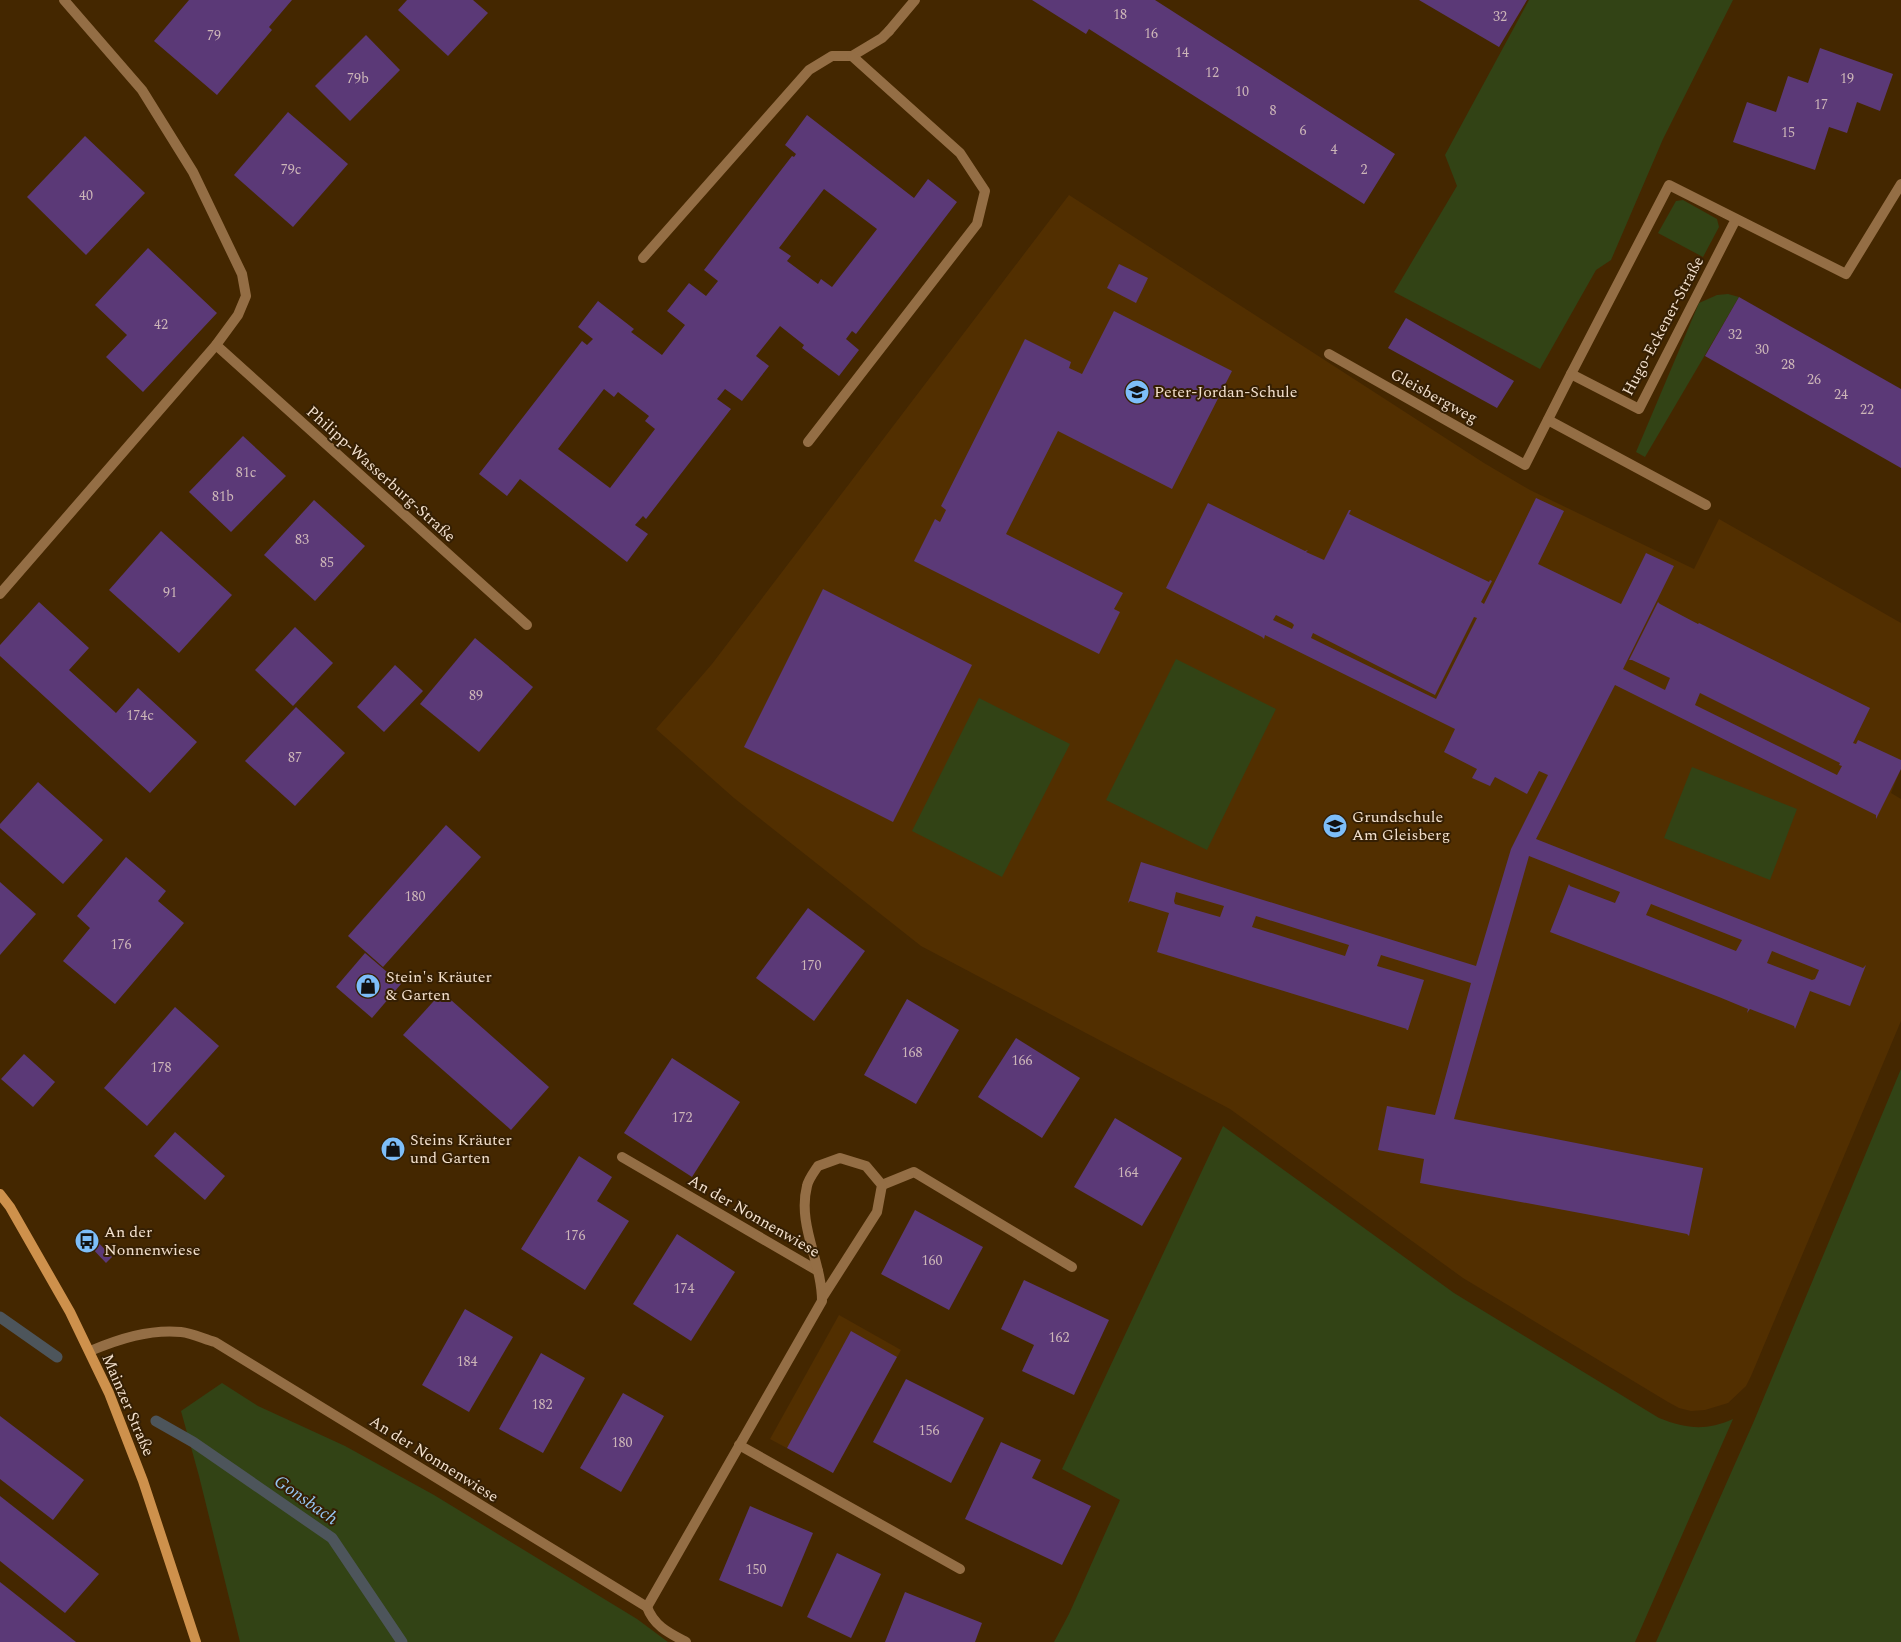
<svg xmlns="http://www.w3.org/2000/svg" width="1901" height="1642" viewBox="0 0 1901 1642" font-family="Spectral,serif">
	<rect width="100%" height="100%" fill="#442700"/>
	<g fill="#522f00">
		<path d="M1069 195 1484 463 1530 490 1694 569 1719 519 1901 623V768L1891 793 1901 799V1021L1751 1376 1746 1386 1728 1403 1705 1410 1691 1411 1679 1408 1668 1402 1463 1278 1230 1109 921 946 734 798 656 729 712 664Z"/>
		<path d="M839 1315 901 1350 833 1473 770 1439Z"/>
	</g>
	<g fill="#324315">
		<path d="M1529 0H1733L1663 139 1611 260 1596 270 1540 369 1394 292 1457 186 1445 155Z"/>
		<path d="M1683 200 1717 219 1719 227 1703 257 1658 233 1676 201Z"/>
		<path d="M1728 294 1739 297 1645 457 1636 452 1699 303 1717 295Z"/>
		<path d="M1176 659 1276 709 1207 850 1106 800Z"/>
		<path d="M979 698 1070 744 1002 877 912 831Z"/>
		<path d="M1692 767 1797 809 1770 880 1664 838Z"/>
		<path d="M1901 1069V1642H1656L1754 1421Z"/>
		<path d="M1223 1126 1454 1293 1659 1418C1687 1429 1706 1431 1733 1419L1635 1642H1054L1069 1614 1120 1500 1062 1469Z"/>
		<path d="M222 1383 258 1406 345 1446 434 1495 637 1619 668 1642H240L199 1476 181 1411Z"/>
	</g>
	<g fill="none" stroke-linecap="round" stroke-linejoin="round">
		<g stroke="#4d555b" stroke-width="11">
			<path d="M0 1317 57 1357"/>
			<path d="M156 1421 193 1442 332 1538 402 1642"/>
		</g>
	</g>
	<g fill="#5b3977" fill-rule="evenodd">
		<path d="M189 0H292L269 27 272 30 217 95 154 41Z"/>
		<path d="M407 0H473L488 13 448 56 398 10Z"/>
		<path d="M1032 0H1155L1395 154 1364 204 1089 29 1086 34Z"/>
		<path d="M1419 0H1527L1499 47Z"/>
		<path d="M366 35 400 70 350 121 315 86Z"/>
		<path d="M1820 48 1893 74 1880 111 1857 102 1847 133 1829 127 1815 170 1733 142 1747 102 1776 112 1788 76 1808 83Z"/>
		<path d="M288 112 348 164 293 227 234 175Z"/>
		<path d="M807 115 914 198 928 179 957 202 856 334 852 331 846 339 859 350 839 376 802 348 804 345 780 326 756 356 769 366 742 401 725 389 717 399 731 409 646 519 643 516 635 525 648 534 627 562 520 479 507 496 479 474 582 341 587 345 593 339 578 327 598 301 634 329 631 332 662 355 685 325 667 311 689 283 706 296 718 281 704 270 792 156 794 157 796 154 785 145ZM824 189 877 229 832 287 821 279 818 284 787 261 791 256 779 248ZM604 389 614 397 618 392 649 416 645 421 655 429 610 488 558 449Z"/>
		<path d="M85 136 145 193 86 255 27 197Z"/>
		<path d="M148 248 217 313 143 392 106 357 127 335 95 305Z"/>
		<path d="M1119 264 1148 278 1136 303 1107 288Z"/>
		<path d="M1739 297 1901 389V468L1705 356Z"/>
		<path d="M1114 311 1232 371 1172 489 1058 431 1006 534 1123 593 1114 609 1120 612 1099 654 914 561 935 519 940 522 946 510 941 506 1025 339 1071 362 1069 368 1082 374Z"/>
		<path d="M1406 318 1514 381 1497 408 1388 348Z"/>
		<path d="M243 436 286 476 231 532 189 492Z"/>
		<path d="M1536 498 1564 511 1538 564 1621 604 1646 553 1674 566 1623 669 1665 690 1670 678 1632 660H1629L1658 602 1660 604 1698 624 1699 623 1870 708 1853 743 1856 744 1858 740 1901 760V769L1876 819V815L1615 685 1536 839 1863 968 1866 965 1850 1006 1810 991 1795 1029 1794 1026 1750 1009 1747 1013 1748 1009 1719 997 1550 932 1569 884 1570 886 1615 903 1620 892 1529 856 1454 1119 1703 1168 1689 1236 1687 1234 1612 1219 1420 1183 1424 1159 1378 1150 1387 1106 1435 1115 1471 983 1381 955 1377 966 1424 980 1408 1030H1406L1407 1029 1157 952 1169 913 1130 901 1128 903 1141 862 1476 966 1511 849 1548 775 1539 771 1527 794 1495 777 1490 786 1472 778 1477 769 1444 752 1455 729 1265 635 1264 639 1262 637 1166 588 1208 503 1305 551 1308 550 1306 552 1324 560 1349 510H1351L1349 514 1489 582 1490 580 1492 581 1481 602 1484 604ZM1276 615 1292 623 1294 625 1292 629 1273 620ZM1474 617 1477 618 1436 699 1311 638 1313 633 1435 695ZM1700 693 1840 763 1839 765 1842 766 1837 775 1695 705ZM1176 892 1224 906 1220 917 1175 904 1174 901ZM1651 904 1742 940 1736 951 1646 915ZM1256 916 1349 945 1345 956 1252 927ZM1772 951 1819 970 1815 979 1812 980 1767 963Z"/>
		<path d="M314 500 365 546 315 601 264 555Z"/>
		<path d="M161 531 232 595 179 653 109 590Z"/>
		<path d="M823 589 972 665 893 822 744 747Z"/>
		<path d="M39 602 89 648 69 670 116 713 138 688 197 742 150 793 0 656V645Z"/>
		<path d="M295 627 333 663 293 706 255 670Z"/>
		<path d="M475 638 533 687 479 752 420 704Z"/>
		<path d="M395 665 423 691 384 732 357 707Z"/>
		<path d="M296 707 345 753 295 806 245 761Z"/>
		<path d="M38 782 103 840 63 884 0 828V824Z"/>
		<path d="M446 825 481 857 383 967 348 936Z"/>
		<path d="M126 857 166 891 158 901 184 923 115 1004 63 961 90 928 77 916Z"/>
		<path d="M0 882 36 914 0 955Z"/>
		<path d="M808 908 865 951 814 1021 756 978Z"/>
		<path d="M365 953 401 984 372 1018 336 987Z"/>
		<path d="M442 992 549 1087 511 1130 403 1035Z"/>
		<path d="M907 999 959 1030 916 1104 864 1075Z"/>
		<path d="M175 1007 219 1046 147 1126 104 1088Z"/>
		<path d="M1016 1038 1080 1078 1042 1138 978 1097Z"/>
		<path d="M24 1054 55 1082 33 1107 1 1079Z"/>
		<path d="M672 1058 740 1102 692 1177 624 1133Z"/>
		<path d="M1115 1118 1182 1158 1142 1226 1074 1187Z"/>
		<path d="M175 1132 225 1176 205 1200 154 1156Z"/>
		<path d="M579 1156 612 1177 597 1201 629 1221 585 1290 521 1249Z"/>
		<path d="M915 1210 983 1247 949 1310 881 1274Z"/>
		<path d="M677 1234 735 1272 691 1341 633 1304Z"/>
		<path d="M95 1239 112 1257 106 1263 89 1245Z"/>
		<path d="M1024 1280 1109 1320 1074 1395 1022 1371 1034 1345 1001 1329Z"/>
		<path d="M465 1309 513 1337 469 1412 422 1385Z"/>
		<path d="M851 1331 897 1357 833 1473 787 1448Z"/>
		<path d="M541 1353 585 1378 543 1453 499 1429Z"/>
		<path d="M906 1379 984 1418 951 1483 873 1442Z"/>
		<path d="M623 1393 664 1416 621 1492 580 1468Z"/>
		<path d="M0 1416 84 1480 53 1520 0 1479Z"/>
		<path d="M1001 1442 1041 1460 1032 1478 1091 1506 1062 1565 965 1519Z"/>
		<path d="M0 1496 99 1574 65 1613 0 1561Z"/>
		<path d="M750 1506 813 1533 782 1607 719 1580Z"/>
		<path d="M837 1553 881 1574 851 1638 807 1617Z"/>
		<path d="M0 1582 76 1642H0Z"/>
		<path d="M905 1592 982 1623 975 1642H885Z"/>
	</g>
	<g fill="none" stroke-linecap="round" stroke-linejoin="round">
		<g stroke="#946e45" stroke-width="10">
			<path d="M643 258 809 70 832 56H852L882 38 889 31"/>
			<path d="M216 345 527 625"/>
			<path d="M808 442 977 224 985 191 960 153 852 56"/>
			<path d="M622 1157 818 1271"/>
			<path d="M882 1185 914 1172 1072 1267"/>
			<path d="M739 1445 960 1569"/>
			<path d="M647 1607C654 1626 669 1633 686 1642"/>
		</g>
		<g stroke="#946e45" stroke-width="10">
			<path d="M1329 354 1525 465 1571 374"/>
			<path d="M1548 420 1706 505"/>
		</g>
		<g stroke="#946e45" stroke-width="10">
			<path d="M889 31 915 0"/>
			<path d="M1736 219 1639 409 1571 374 1669 185 1846 274 1901 184"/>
			<path d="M0 594 216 345 238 315 246 296 242 274 193 172 142 90 64 0"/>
			<path d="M90 1351C119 1339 149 1329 181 1332 192 1333 204 1339 215 1342L647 1607 822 1301C822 1262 797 1225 807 1186 808 1180 814 1172 818 1166L840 1158 866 1166 882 1185 877 1212 822 1298"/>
		</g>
		<path stroke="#ce914c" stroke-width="10" d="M0 1194 10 1207 70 1312 109 1393 143 1481 196 1642"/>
	</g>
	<defs>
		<symbol id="school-disc" viewBox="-11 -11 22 22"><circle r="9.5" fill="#7dbef9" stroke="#351f03"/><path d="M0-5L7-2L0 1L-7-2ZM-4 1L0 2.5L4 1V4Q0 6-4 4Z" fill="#111"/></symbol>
		<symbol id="shop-disc" viewBox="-11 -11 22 22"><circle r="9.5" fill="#7dbef9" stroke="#351f03"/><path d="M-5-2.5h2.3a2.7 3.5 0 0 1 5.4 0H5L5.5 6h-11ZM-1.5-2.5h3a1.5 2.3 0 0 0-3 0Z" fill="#111"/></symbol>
		<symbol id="bus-disc" viewBox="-11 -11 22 22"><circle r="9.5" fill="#7dbef9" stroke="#351f03"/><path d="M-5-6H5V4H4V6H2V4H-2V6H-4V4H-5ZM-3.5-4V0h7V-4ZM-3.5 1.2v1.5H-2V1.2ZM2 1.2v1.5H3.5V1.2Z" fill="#111"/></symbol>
	</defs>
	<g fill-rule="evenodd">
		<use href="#school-disc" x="1123" y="378" width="28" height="28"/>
		<use href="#school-disc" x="1321" y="812" width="28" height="28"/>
		<use href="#shop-disc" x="354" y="972" width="28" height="28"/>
		<use href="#shop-disc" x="379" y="1135" width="28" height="28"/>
		<use href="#bus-disc" x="73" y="1227" width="28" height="28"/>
	</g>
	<g text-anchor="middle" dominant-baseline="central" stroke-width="4" stroke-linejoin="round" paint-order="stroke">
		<g font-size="14" fill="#cdb6b8">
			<text x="1120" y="14">18</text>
			<text x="1500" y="16">32</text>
			<text x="1151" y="33">16</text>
			<text x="214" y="35">79</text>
			<text x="1182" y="52">14</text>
			<text x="1212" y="72">12</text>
			<text x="358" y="78">79b</text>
			<text x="1847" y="78">19</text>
			<text x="1242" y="91">10</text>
			<text x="1821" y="104">17</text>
			<text x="1273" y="110">8</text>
			<text x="1303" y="130">6</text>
			<text x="1788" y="132">15</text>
			<text x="1334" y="149">4</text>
			<text x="291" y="169">79c</text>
			<text x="1364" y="169">2</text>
			<text x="86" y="195">40</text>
			<text x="161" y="324">42</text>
			<text x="1735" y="334">32</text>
			<text x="1762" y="349">30</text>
			<text x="1788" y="364">28</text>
			<text x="1814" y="379">26</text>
			<text x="1841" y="394">24</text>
			<text x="1867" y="409">22</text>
			<text x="246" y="472">81c</text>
			<text x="223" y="496">81b</text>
			<text x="302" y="539">83</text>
			<text x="327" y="562">85</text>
			<text x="170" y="592">91</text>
			<text x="476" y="695">89</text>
			<text x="140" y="715">174c</text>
			<text x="295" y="757">87</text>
			<text x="415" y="896">180</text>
			<text x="121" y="944">176</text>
			<text x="811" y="965">170</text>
			<text x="912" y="1052">168</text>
			<text x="1022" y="1060">166</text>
			<text x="161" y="1067">178</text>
			<text x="682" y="1117">172</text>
			<text x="1128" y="1172">164</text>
			<text x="575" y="1235">176</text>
			<text x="932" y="1260">160</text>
			<text x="684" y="1288">174</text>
			<text x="1059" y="1337">162</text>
			<text x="467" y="1361">184</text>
			<text x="542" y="1404">182</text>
			<text x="929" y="1430">156</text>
			<text x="622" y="1442">180</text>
			<text x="756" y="1569">150</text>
		</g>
		<g font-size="16" fill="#f3e0cd" stroke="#351f03">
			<text transform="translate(1663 326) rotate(-62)">Hugo-Eckener-Straße</text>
			<text transform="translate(1434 396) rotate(29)">Gleisbergweg</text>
			<text transform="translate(381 474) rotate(42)">Philipp-Wasserburg-Straße</text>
			<text transform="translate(754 1216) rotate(30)">An der Nonnenwiese</text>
			<text transform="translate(128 1405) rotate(67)">Mainzer Straße</text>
			<text transform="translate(434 1459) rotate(32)">An der Nonnenwiese</text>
		</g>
		<g font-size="16" fill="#f3e0cd" stroke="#351f03" text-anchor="start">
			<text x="1154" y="392">Peter-Jordan-Schule</text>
			<text x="1352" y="817">Grundschule<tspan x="1352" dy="18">Am Gleisberg</tspan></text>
			<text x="386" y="977">Stein's Kräuter<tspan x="386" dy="18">&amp; Garten</tspan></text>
			<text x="410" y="1140">Steins Kräuter<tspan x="410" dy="18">und Garten</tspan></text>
			<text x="104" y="1232">An der<tspan x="104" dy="18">Nonnenwiese</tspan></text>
		</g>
		<g font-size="18" font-style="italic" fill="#95c5f2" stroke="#351f03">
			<text transform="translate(306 1500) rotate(35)">Gonsbach</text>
		</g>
	</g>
</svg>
